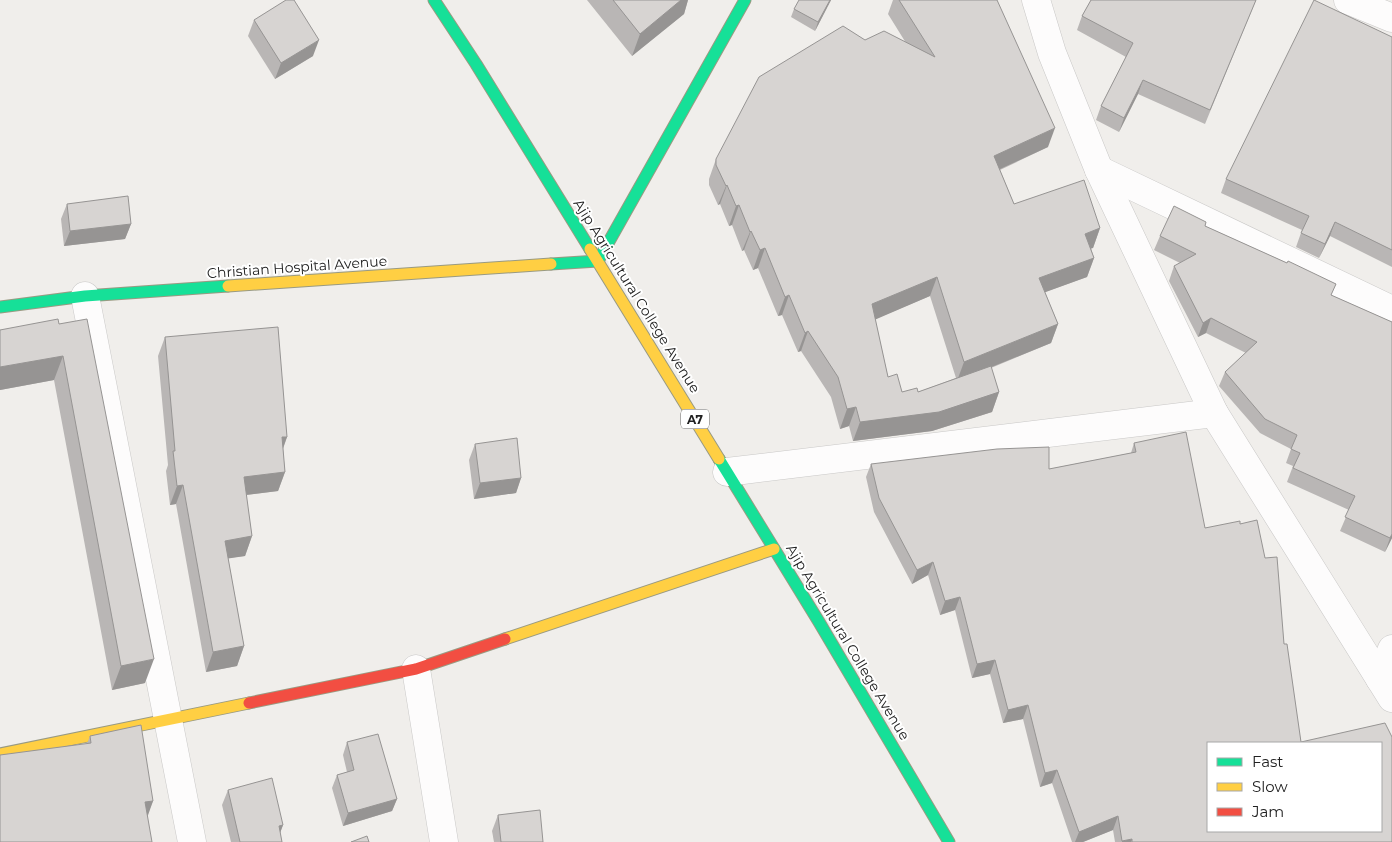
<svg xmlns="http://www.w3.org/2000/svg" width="1392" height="842" viewBox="0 0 1392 842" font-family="Montserrat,sans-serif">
	<rect width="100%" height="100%" fill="#f0eeeb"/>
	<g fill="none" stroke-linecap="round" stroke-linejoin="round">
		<defs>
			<g id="street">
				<path d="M1036 0 1052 53 1099 170 1214 413 1392 698"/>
				<path d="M1348 0 1392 18"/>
				<path d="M1099 170 1392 310"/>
				<path d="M85 296 192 842"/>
				<path d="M727 472 1214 413"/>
				<path d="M416 669 444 842"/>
				<path d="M1380 679 1392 649"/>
			</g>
			<g id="fast">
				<path d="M434 0 476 64 590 249"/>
				<path d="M551 264 598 261 745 0"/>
				<path d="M0 307 85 296 228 286"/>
				<path d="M719 459 819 622 949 842"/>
			</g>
			<g id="slow">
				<path d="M590 249 719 459"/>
				<path d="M228 286 551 264"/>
				<path d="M505 639 774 549"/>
				<path d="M0 754 249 703"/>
			</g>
			<path id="jam" d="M249 703 416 669 505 639"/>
		</defs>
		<use href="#street" stroke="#c9c8c7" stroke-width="29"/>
		<use href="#fast" stroke="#999a82" stroke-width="13"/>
		<use href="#slow" stroke="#999a82" stroke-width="13"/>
		<use href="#jam" stroke="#999a82" stroke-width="13"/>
		<use href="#street" stroke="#fdfcfc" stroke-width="28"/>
		<use href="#fast" stroke="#16e098" stroke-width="11"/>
		<use href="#slow" stroke="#ffcf43" stroke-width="11"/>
		<use href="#jam" stroke="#f24e42" stroke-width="11"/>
	</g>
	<g fill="#b9b6b5" fill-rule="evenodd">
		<path d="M587 0H688L684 14 632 56Z"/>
		<path d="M831 0 815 31 791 17 794 9Z"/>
		<path d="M893 0H997L1048 147 1000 170 1014 204 1100 228 1093 248H1091L1094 258 1087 277 1045 292 1058 324 1051 343 991 368 999 392 992 412 932 431 853 441 849 426 840 429 831 397 801 351 798 352 782 315 778 316 758 268 753 270 744 250 742 251 732 225 729 226 720 204 718 205 709 185V179L716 159 865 40 906 43 888 14ZM930 296 956 378 918 392H902L888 377 875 319Z"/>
		<path d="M1091 0H1256L1205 124 1138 94 1119 132 1096 120 1101 106 1126 57 1077 30 1082 16Z"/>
		<path d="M254 20 313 56 275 79 248 36Z"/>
		<path d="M1392 37V267L1330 236 1319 258 1296 247 1302 230 1221 193 1226 179Z"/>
		<path d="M67 204 131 224 125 239 64 246 61 219Z"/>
		<path d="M1205 226 1287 263 1336 284 1331 295 1392 322V538L1385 552 1340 531 1349 510 1287 482 1293 466 1286 463 1291 449 1260 433 1219 386 1225 372 1246 353 1206 333 1198 337 1169 281 1174 266 1180 263 1154 250 1160 236Z"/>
		<path d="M59 324 145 683 112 690 54 380 0 390V330Z"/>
		<path d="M165 337 287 437 283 449 285 472 278 491 246 495 252 536 245 556 228 558 244 646 237 666 206 672 176 504 170 505 166 471 168 465 158 356Z"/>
		<path d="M1134 443 1205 528 1240 524 1284 644 1301 742 1392 842H1115L1113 830 1083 842H1072L1052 783 1040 787 1023 719 1003 723 990 674 972 678 955 610 940 615 928 575 912 584 874 512 866 477 871 464 1049 469 1131 453Z"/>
		<path d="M475 444 521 478 516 493 474 499 469 460Z"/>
		<path d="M90 736 153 801 147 816 87 744Z"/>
		<path d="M347 742 397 799 392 811 343 826 332 788 337 775 347 772 343 755Z"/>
		<path d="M228 790 283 825 280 833 282 842H231L222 805Z"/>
		<path d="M498 815 543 842H494L492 831Z"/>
	</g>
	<g fill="#969493">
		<path d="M681 0H688L684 14 632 56 640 34Z"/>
		<path d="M830 0H831L815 31 818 22Z"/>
		<path d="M319 40 313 56 275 79 281 63Z"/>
		<path d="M1143 80 1138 94 1119 132 1124 118Z"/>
		<path d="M1055 128 1048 147 987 175 994 156Z"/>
		<path d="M727 185 720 204 718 205 726 186Z"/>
		<path d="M739 205 732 225 729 226 736 206Z"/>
		<path d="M1335 222 1330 236 1319 258 1325 244Z"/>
		<path d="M131 224 125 239 64 246 70 231Z"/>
		<path d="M1100 228 1093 248 1078 253 1085 234Z"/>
		<path d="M751 231 744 250 742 251 750 232Z"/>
		<path d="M765 248 758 268 753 270 760 250Z"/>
		<path d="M1094 258 1087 277 1032 297 1039 278Z"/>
		<path d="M937 277 930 296 865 324 872 304Z"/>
		<path d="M789 295 782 315 778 316 785 297Z"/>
		<path d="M1211 318 1206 333 1198 337 1203 323Z"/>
		<path d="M1058 324 1051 343 957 381 964 362Z"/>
		<path d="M808 331 801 351 798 352 805 333Z"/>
		<path d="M63 356 54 380 0 390V367Z"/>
		<path d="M999 392 992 412 932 431 853 441 860 422Z"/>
		<path d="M856 407 849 426 840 429 847 409Z"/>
		<path d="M282 437H287L280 456Z"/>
		<path d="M285 472 278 491 237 496 244 477Z"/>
		<path d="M521 478 516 493 474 499 480 483Z"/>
		<path d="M183 485 176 504 170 505 177 486Z"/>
		<path d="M1392 534V538L1385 552 1390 538Z"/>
		<path d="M252 536 245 556 218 560 225 541Z"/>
		<path d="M933 562 928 575 912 584 917 570Z"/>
		<path d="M960 597 955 610 940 615 945 601Z"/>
		<path d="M244 646 237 666 206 672 213 652Z"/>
		<path d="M154 659 145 683 112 690 121 666Z"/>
		<path d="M995 660 990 674 972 678 977 664Z"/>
		<path d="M1028 705 1023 719 1003 723 1008 710Z"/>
		<path d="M1057 770 1052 783 1040 787 1045 773Z"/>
		<path d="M397 799 392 811 343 826 348 813Z"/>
		<path d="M153 801 147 818 145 802Z"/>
		<path d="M1118 816 1113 830 1083 842H1075L1079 832Z"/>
		<path d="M283 825 277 841 279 826Z"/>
		<path d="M1132 839 1131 842H1122V841Z"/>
	</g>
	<g fill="#d7d4d2" stroke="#969493" fill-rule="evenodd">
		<path d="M286 0H294L319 40 281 63 254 20Z"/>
		<path d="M613 0H681L640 34Z"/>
		<path d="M799 0H830L818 22 794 9Z"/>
		<path d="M899 0H997L1055 128 994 156 1014 204 1084 180 1100 228 1085 234 1094 258 1039 278 1058 324 964 362 937 277 872 304 888 377 897 374 902 392 917 388 918 392 991 366 999 392 939 412 860 422 856 407 847 409 838 377 808 331 805 333 789 295 785 297 765 248 760 250 751 231 750 232 739 205 736 206 727 185 726 186 716 165V159L759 77 843 26 865 40 884 31 935 57Z"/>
		<path d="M1091 0H1256L1210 110 1143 80 1124 118 1101 106 1133 43 1082 16Z"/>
		<path d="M1314 0 1392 37V250L1335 222 1325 244 1301 233 1309 216 1226 179Z"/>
		<path d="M128 196 131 224 70 231 67 204Z"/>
		<path d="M1174 206 1206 222 1205 226 1287 263 1288 261 1336 284 1331 295 1392 322V534L1390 538 1345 517 1355 496 1293 468 1300 453 1291 449 1297 435 1265 419 1225 372 1257 342 1211 318 1203 323 1174 266 1196 254 1160 236Z"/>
		<path d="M58 319 59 324 87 319 154 659 121 666 63 356 0 367V330Z"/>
		<path d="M278 327 287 437H282L285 472 244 477 252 536 225 541 244 646 213 652 183 485 177 486 173 451H175L165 337Z"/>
		<path d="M1186 432 1205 528 1240 521V524L1257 520 1265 558 1277 557 1284 644H1287L1301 742 1385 723 1392 737V842H1132V839L1122 841 1118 816 1079 832 1057 770 1045 773 1028 705 1008 710 995 660 977 664 960 597 945 601 933 562 917 570 879 498 871 464 997 449 1049 447V469L1136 452 1134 443ZM1208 743H1381V831H1208Z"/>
		<path d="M517 438 521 478 480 483 475 444Z"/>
		<path d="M141 725 153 801 145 802 152 842H0V755L91 743 90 736Z"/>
		<path d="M378 734 397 799 348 813 337 775 354 770 347 742Z"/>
		<path d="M272 778 283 825 279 826 282 842H240L228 790Z"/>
		<path d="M540 810 543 842H501L498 815Z"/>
		<path d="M367 836 369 842H351Z"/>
	</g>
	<g text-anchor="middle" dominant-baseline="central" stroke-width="4" stroke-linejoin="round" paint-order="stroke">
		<rect fill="#fff" stroke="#646464" stroke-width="1" x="681" y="409.5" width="28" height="19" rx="4"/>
		<g font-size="12" font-weight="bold" fill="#222">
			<text x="695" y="419">A7</text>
		</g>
		<g font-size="14" fill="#222" stroke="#fff">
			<text transform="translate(297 267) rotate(-4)">Christian Hospital Avenue</text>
			<text transform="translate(637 296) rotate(58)">Ajip Agricultural College Avenue</text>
			<text transform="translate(848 642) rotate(59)">Ajip Agricultural College Avenue</text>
		</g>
	</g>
	<rect x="1207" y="742" width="175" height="90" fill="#ffffff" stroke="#a7a7a7"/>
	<rect x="1217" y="758" width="25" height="8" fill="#16e098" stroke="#a7a7a7"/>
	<text x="1252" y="767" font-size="15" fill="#222222">Fast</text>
	<rect x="1217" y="783" width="25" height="8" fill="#ffcf43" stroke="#a7a7a7"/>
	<text x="1252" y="792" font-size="15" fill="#222222">Slow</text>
	<rect x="1217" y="808" width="25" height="8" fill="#f24e42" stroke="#a7a7a7"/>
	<text x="1252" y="817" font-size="15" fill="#222222">Jam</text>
</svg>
